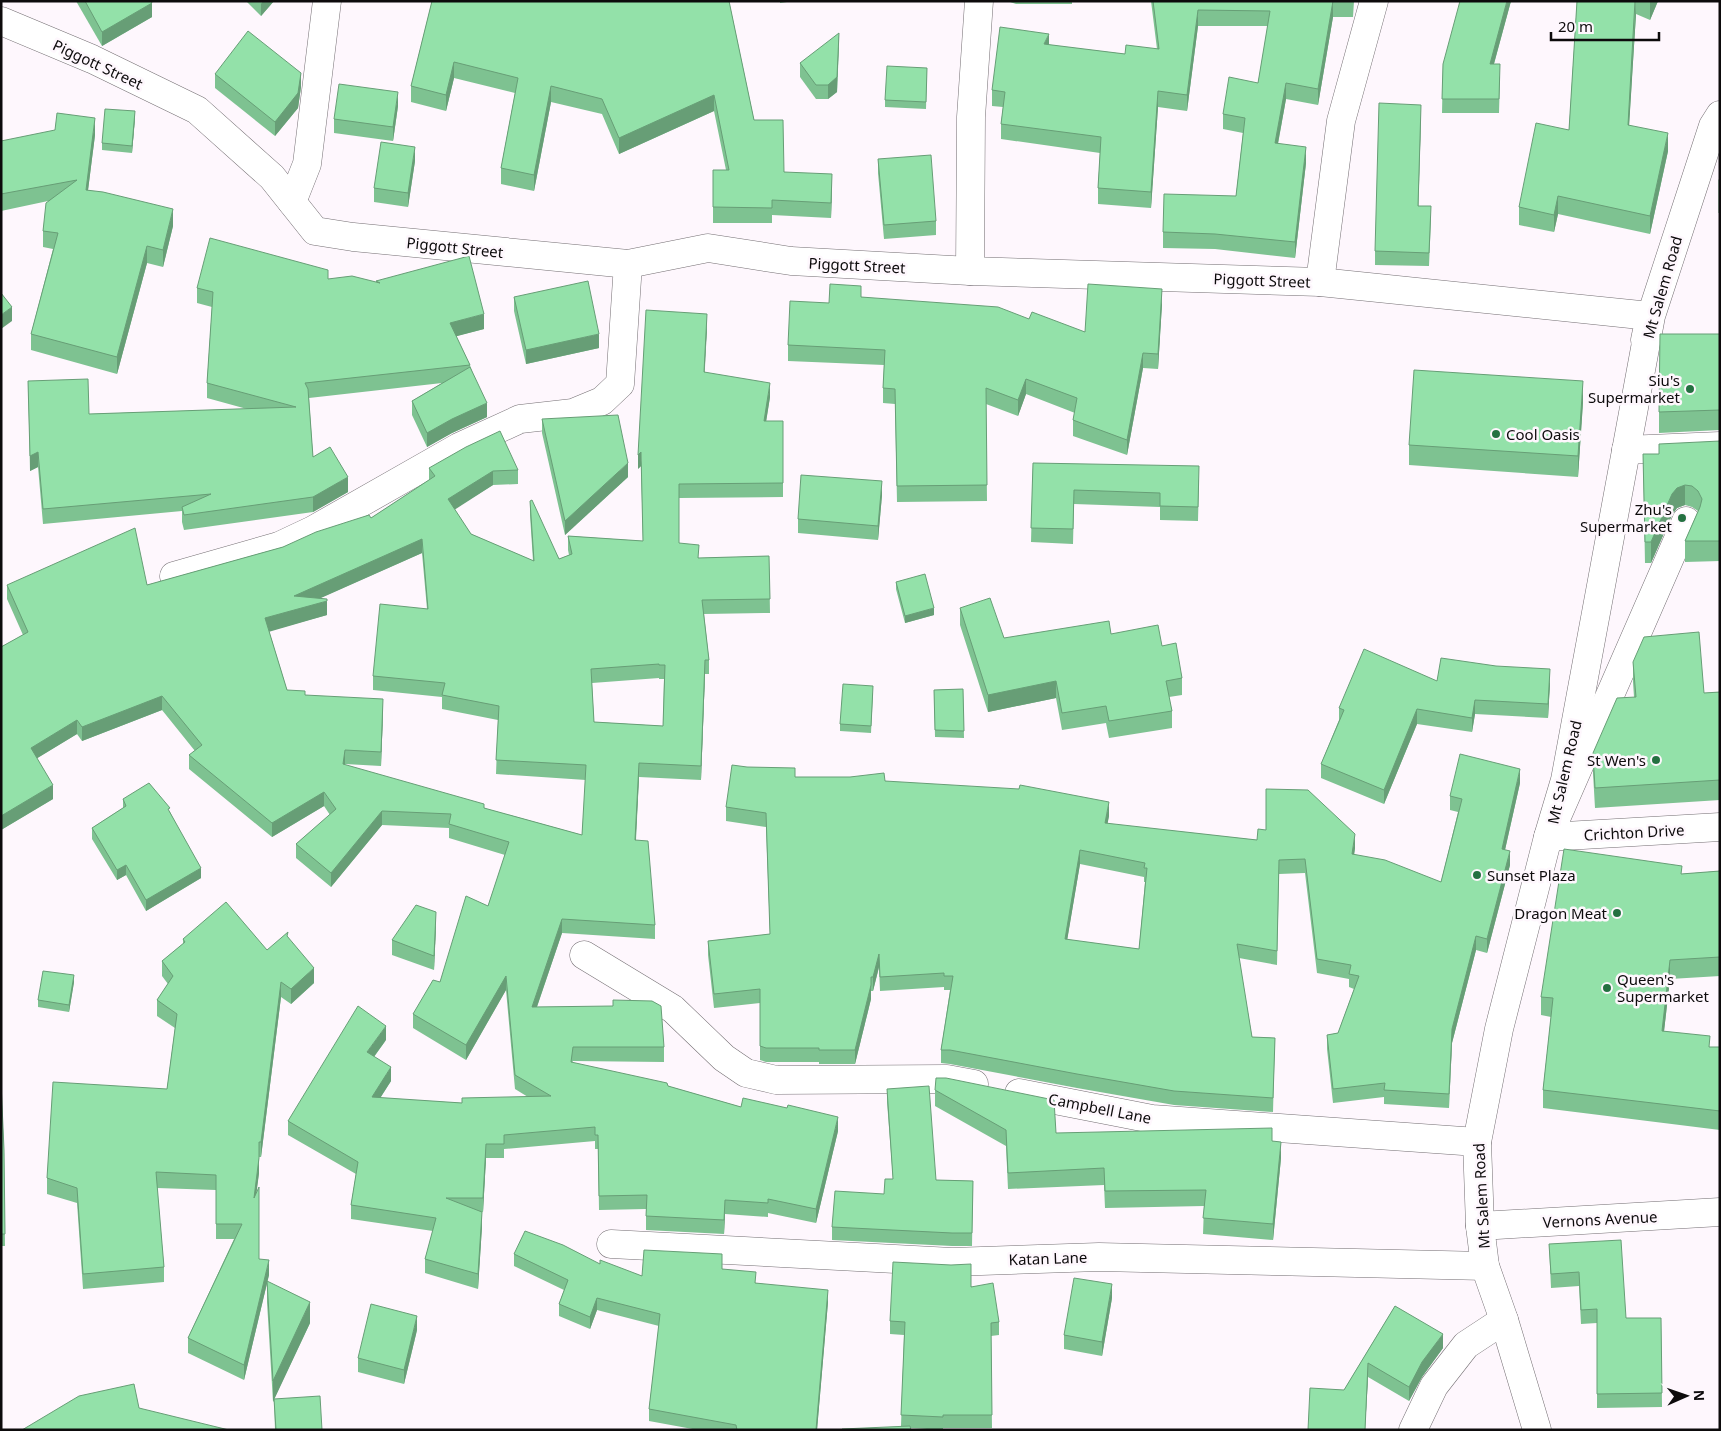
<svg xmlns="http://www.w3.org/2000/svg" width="1721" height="1431" viewBox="0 0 1721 1431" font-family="'Noto Sans',sans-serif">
	<rect width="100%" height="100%" fill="#fef7fd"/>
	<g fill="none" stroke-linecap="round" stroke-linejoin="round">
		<defs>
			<g id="minor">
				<path d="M1 21 92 59 197 110 272 177 315 231 353 237 628 264 708 248 791 261 970 271 1320 282 1650 316 1645 340"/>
				<path d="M292 202 307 164 327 1"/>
				<path d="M970 271 971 117 979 1"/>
				<path d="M1320 282 1341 121 1374 1"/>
				<path d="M1686 521 1548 837 1720 827"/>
				<path d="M174 576 279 546 313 530 459 447 520 419 573 413 602 401 620 384 628 264"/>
				<path d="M584 955 673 1009 724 1058 746 1073 776 1080 947 1079 974 1084"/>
				<path d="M1019 1093 1152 1119 1477 1142"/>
				<path d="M1480 1226 1720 1212"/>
				<path d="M611 1244 952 1262 1099 1257 1485 1266"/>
				<path d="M1413 1430 1434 1386 1466 1345 1504 1320"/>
			</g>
			<g id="tertiary">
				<path d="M1626 450 1720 446"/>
				<path d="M1537 1430 1504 1320 1485 1266 1480 1226 1477 1142 1499 1029 1548 837 1565 780 1651 316 1713 126 1720 115"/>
			</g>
		</defs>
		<use href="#minor" stroke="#746f73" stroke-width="29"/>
		<use href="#tertiary" stroke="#746f73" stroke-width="29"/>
		<use href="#minor" stroke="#fff" stroke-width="28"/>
		<use href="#tertiary" stroke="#fff" stroke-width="28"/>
	</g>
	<g fill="#7ec291" fill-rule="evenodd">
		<path d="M76 1H151L152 17 102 46Z"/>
		<path d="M246 1H274L261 16Z"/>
		<path d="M432 1H729L754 120 784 172 832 190 831 218 772 215V223H713V170H726L714 111 619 154 602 114 551 102 534 191 501 184V168L515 93 454 78 446 111 411 102V86Z"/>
		<path d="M780 1H794L780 3Z"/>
		<path d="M1007 1H1072V4H1016Z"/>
		<path d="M1151 1H1354L1353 17H1333L1318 105 1286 99 1278 144 1306 163 1295 258 1215 249 1163 248V232L1236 196 1243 133 1223 129V114L1258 83 1268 26H1198L1187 111 1158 107 1151 208 1098 204V188L1100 153 1001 139V124L1003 107 992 106V90L1049 45 1125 54 1157 49Z"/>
		<path d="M1511 1 1494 64 1500 78 1499 113H1442L1443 64Z"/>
		<path d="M1577 1H1658L1650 20 1636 14 1629 125 1668 151 1650 234 1558 214 1554 232 1519 225V207L1569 130Z"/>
		<path d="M839 47 837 92 828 99H816L800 77V63Z"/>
		<path d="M927 68 926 109 885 107V100Z"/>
		<path d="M215 74 301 87 298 108 275 136 215 88Z"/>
		<path d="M398 106 393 141 334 133V119Z"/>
		<path d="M135 118 132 153 102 150V143Z"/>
		<path d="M1421 118 1418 206 1431 219 1429 266 1375 265V251Z"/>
		<path d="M95 135 88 190 173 226 163 267 147 263 117 374 31 350V334L53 249 43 247V231L48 201 1 211V141Z"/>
		<path d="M878 159 936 221V235L884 239 878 173Z"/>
		<path d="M415 161 408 207 374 202V188Z"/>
		<path d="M1720 178V231H1719V213Z"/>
		<path d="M328 279 376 282V281L484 329 456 336 470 365 487 417 452 433 427 447 412 415V401L442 383 309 398 313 457 348 492 313 512 184 530 182 522V511L43 524 38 467 30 471 28 381 89 414 247 409 207 398V383L212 307 197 303V288Z"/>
		<path d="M514 297 599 348 526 364 514 311Z"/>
		<path d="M861 297 1029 319 1085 332 1162 304 1158 369 1143 368 1127 455 1073 436V420L1075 413 1026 394 1018 416 986 404 987 501 897 502 895 404 883 403V388L884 365 788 361V345L829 303Z"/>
		<path d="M707 328 704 372 770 397 766 421H783V497L679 498V543L699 558 769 556 770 613 704 614 709 660V674H705L701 780 639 777 636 840 655 925V939L562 933 537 1007 664 1047V1062L573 1061 572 1063 668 1086 741 1107 838 1131 816 1223 768 1213V1217L725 1214 724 1234 646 1230V1209L599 1210 598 1149H595V1141L504 1149V1158H486L483 1212H481L482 1226 478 1289 425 1273V1259L433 1231 351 1219V1205L356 1174 288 1135V1121L386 1040 374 1057 391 1081 380 1098 462 1103 528 1097 515 1089 506 990 466 1060 413 1028V1014L440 982 488 906 505 855 449 838V828L382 825 331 887 296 858V844L330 815 324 806 272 837 189 769V755L195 751 162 710 82 741 77 734 37 758 53 799 1 830V647L23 635 7 599V585H147L283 547 371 518 429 480V468L518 470V484L493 485 454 509 471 534 533 561 530 515V501L559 559 569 555 568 550V536L643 541 641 466 638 469ZM422 553 427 609 373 676V690L442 697V709L498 720 496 774 586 780 582 835 484 808 345 765V764L381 766 383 713 305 695 287 690 269 631 327 615 320 598ZM659 678V679H664L663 726 594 722 592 683Z"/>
		<path d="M1720 334V430L1659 433V412Z"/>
		<path d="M1583 402 1578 477 1409 465V445Z"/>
		<path d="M542 419 628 477 565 535 542 433Z"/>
		<path d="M1720 441V561L1685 562V541L1698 511 1692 507 1685 505 1677 508 1672 515 1651 563H1645L1643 454H1659Z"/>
		<path d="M1033 463 1199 480 1198 521 1160 520V507L1074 504 1073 544 1031 542Z"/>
		<path d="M882 495 878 540 798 533V519Z"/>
		<path d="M896 582 934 615 905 623 896 589Z"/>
		<path d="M960 608 1004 638 1111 634 1162 646 1182 678V695L1169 697 1172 711V728L1109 738 1106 723 1062 730 1056 698 988 712 960 625Z"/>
		<path d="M1633 662 1704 693 1720 692V800L1595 808 1593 773V753L1634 697 1633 682Z"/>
		<path d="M1437 681 1550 683 1548 718 1475 714 1472 732 1417 724 1384 804 1321 778V764L1339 720V708Z"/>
		<path d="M963 689 964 738 935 737 934 690Z"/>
		<path d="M873 693 871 733 840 731V724Z"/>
		<path d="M795 777 885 781 1109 816 1107 824 1257 840 1355 848 1354 855 1441 882 1458 812 1450 810V796L1520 783 1505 850 1510 865 1487 953 1476 950 1452 1043 1449 1108 1384 1104V1097L1333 1103 1327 1049V1035L1338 1033 1354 989 1349 987V979L1317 973 1305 873 1279 874 1277 965 1239 958 1252 1037 1275 1038 1273 1112 1174 1105 1077 1088 950 1064 941 1063V1050L950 990H944V987L880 991 879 967 873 991H871V999L855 1064H819V1062H766L760 1060V1003L714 1008 708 955V941L770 934 766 827 726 821V807ZM1080 864 1144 877V882H1145L1139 949 1067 940Z"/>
		<path d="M123 799 170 812 201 878 146 911 126 875 117 880 92 839V828L123 808Z"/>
		<path d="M1720 871V976L1670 979 1664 1031 1710 1047H1720V1130L1543 1108V1090L1551 1017 1541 1015V997L1682 874Z"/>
		<path d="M436 926 434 970 392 955V940Z"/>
		<path d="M288 937 314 983 291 1004 281 997 261 1157H259V1173L256 1193 259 1259 269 1275 267 1282 310 1323 274 1399 322 1430H275L274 1400 273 1402 267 1302V1283L244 1380 188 1353V1338L234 1239H216V1190L157 1188 164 1267V1282L83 1289 77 1203 47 1194V1178L167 1089 175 1028 157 1016V1000L168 984 162 976V961L183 944V939L267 950Z"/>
		<path d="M74 982 69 1012 38 1007V1000Z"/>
		<path d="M1 1082 4 1150 5 1246H1Z"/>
		<path d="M887 1089 936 1180 973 1181 972 1246H952L832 1240V1227L884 1194 893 1179 887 1102Z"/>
		<path d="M935 1090 1056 1133 1272 1141 1281 1158 1273 1240 1203 1234 1204 1206 1105 1208 1104 1185 1008 1189 1006 1146 935 1106Z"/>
		<path d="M1549 1244 1626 1318H1661L1662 1407 1597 1408V1323L1581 1324 1579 1286 1551 1288Z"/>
		<path d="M514 1254 600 1264 642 1276 722 1269 756 1283 828 1302 817 1430H698L649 1421V1409L659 1326 597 1310 590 1329 559 1316V1304L564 1290 514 1266Z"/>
		<path d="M971 1286 999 1322V1335L991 1336 992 1428H943V1430L911 1428 901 1426 904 1335 890 1334V1321Z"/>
		<path d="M1112 1298 1102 1356 1064 1349V1335Z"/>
		<path d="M1395 1306 1443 1348 1422 1377 1409 1401 1368 1377 1365 1430H1308L1344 1390Z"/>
		<path d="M417 1330 404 1384 358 1372V1358Z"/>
	</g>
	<g fill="#679e76">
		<path d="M263 1H274L261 16V4Z"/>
		<path d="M1333 1V17L1318 105V89Z"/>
		<path d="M1507 1H1511L1490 78V64Z"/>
		<path d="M1636 1V14L1628 143V125Z"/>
		<path d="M1650 1H1658L1650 20Z"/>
		<path d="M152 3V17L102 46V32Z"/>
		<path d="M1198 10V26L1187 111V95Z"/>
		<path d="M839 33 837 92 828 99V85Z"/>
		<path d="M1049 34V50L1044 44Z"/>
		<path d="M454 62V78L446 111V95Z"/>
		<path d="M301 73V87L298 108 275 136V122Z"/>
		<path d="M1286 83V99L1275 159V143Z"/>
		<path d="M551 86V102L534 191V175Z"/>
		<path d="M1158 91V107L1151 208V192Z"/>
		<path d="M398 92V106L393 141V127Z"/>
		<path d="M714 95V111L619 154V138Z"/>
		<path d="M1421 105V118L1418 219V206Z"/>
		<path d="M135 111V118L132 153V146Z"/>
		<path d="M95 118V135L86 206V190Z"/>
		<path d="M1668 133V151L1650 234V216Z"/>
		<path d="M415 147V161L408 207V193Z"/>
		<path d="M1306 147V163L1295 258V242Z"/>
		<path d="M832 174V190L831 218V203Z"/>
		<path d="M1558 196V214L1554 232V215Z"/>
		<path d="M173 209V226L163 267V250Z"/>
		<path d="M147 246V263L117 374V357Z"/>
		<path d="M1162 289V304L1158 369V354Z"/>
		<path d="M12 307V321L1 329V315Z"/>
		<path d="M484 314V329L450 338V323Z"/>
		<path d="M707 314V328L704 386V372Z"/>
		<path d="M599 334V348L526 364V350Z"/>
		<path d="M1143 353V368L1127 455V440Z"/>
		<path d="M1026 379V394L1018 416V400Z"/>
		<path d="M1583 381V402L1578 477V456Z"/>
		<path d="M770 383V397L764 435V421Z"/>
		<path d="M487 403V417L452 433 427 447V433L452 419Z"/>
		<path d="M38 452V467L30 471V456Z"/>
		<path d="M641 452V466L638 469V455Z"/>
		<path d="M628 463V477L565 535V521Z"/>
		<path d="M493 471V485L448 514V499Z"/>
		<path d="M348 477V492L313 512V497Z"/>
		<path d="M882 481V495L878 540V526Z"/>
		<path d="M1685 485V505L1677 508 1672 515 1651 563V542L1672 494 1677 488Z"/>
		<path d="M422 539V553L294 610V596Z"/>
		<path d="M327 601V615L265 633V618Z"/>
		<path d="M934 608V615L905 623V616Z"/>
		<path d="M705 660V674L701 780V766Z"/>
		<path d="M1550 669V683L1548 718V704Z"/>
		<path d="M1056 681V698L988 712V695Z"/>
		<path d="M162 696V710L82 741V727Z"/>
		<path d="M383 699V713L381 766V752Z"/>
		<path d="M1475 700V714L1472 732V718Z"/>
		<path d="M1417 709V724L1384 804V790Z"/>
		<path d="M77 720V734L31 762V748Z"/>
		<path d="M345 750V764L343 778V764Z"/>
		<path d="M639 763V777L635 854V840Z"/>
		<path d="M1520 769V783L1502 863V849Z"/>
		<path d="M53 785V799L1 830V816Z"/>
		<path d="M324 792V806L272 837V823Z"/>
		<path d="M1109 802V816L1105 837V823Z"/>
		<path d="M382 811V825L331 887V873Z"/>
		<path d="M1355 834V848L1352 868V854Z"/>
		<path d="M1080 850V864L1065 953V939Z"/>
		<path d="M1510 851V865L1487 953V939Z"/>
		<path d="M126 865V875L117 880V870Z"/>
		<path d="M201 868V878L146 911V900Z"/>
		<path d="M436 912V926L434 970V956Z"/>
		<path d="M562 919V933L532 1021V1007Z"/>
		<path d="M1476 936V950L1452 1043 1449 1108 1452 1029Z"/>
		<path d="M879 954V967L873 991V977Z"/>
		<path d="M1670 960V979L1662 1049V1031Z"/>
		<path d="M314 968V983L291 1004V989Z"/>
		<path d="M74 975V982L69 1012V1005Z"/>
		<path d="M506 976V990L466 1060V1045Z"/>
		<path d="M281 982V997L261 1157V1142Z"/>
		<path d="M871 985V999L855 1064V1050Z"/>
		<path d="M386 1026V1040L367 1066V1052Z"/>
		<path d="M391 1067V1081L372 1111V1097Z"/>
		<path d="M838 1117V1131L816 1223V1209Z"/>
		<path d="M1281 1142V1158L1273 1240V1224Z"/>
		<path d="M486 1144V1158L483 1212V1198Z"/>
		<path d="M259 1158V1173L254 1213V1198Z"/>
		<path d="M725 1200V1214L724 1234V1220Z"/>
		<path d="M482 1212V1226L478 1289V1274Z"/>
		<path d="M269 1260V1275L244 1380V1365Z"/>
		<path d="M1112 1284V1298L1102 1356V1342Z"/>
		<path d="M828 1290V1302L817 1430H816Z"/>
		<path d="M597 1298V1310L590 1329V1317Z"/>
		<path d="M310 1302V1323L273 1402V1381Z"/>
		<path d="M417 1316V1330L404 1384V1370Z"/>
		<path d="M1443 1334V1348L1422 1377 1409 1401V1387L1422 1362Z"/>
		<path d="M1368 1363V1377L1365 1430Z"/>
	</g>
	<g fill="#93e1a9" stroke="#679e76" fill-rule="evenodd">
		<path d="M85 1H151L152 3 102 32Z"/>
		<path d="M432 1H729L754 120H783L784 172 832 174 831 203 772 200V208L713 207V170H729L714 95 619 138 602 99 551 86 534 175 501 168 518 78 454 62 446 95 411 86Z"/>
		<path d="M1153 1H1353H1333L1318 89 1286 83 1275 143 1306 147 1295 242 1215 234 1163 232 1164 194 1236 196 1245 118 1223 114 1229 77 1258 83 1270 11 1198 10 1187 95 1158 91 1151 192 1098 188 1101 137 1001 124 1005 92 992 90 1000 27 1049 34 1044 44 1125 54 1126 45 1159 49Z"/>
		<path d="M1460 1H1507L1490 64H1500L1499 99H1442L1443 64Z"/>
		<path d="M1577 1H1635L1628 125 1668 133 1650 216 1558 196 1554 215 1519 207 1536 123 1569 130Z"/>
		<path d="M248 31 301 73 298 93 275 122 215 74Z"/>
		<path d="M839 33 837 77 828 85H816L800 63Z"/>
		<path d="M887 66 927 68 926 102 885 100Z"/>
		<path d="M339 84 398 92 393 127 334 119Z"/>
		<path d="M1379 103 1421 105 1418 206H1431L1429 253 1375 251Z"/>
		<path d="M105 109 135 111 132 146 102 143Z"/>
		<path d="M57 113 95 118 86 190 103 192 173 209 163 250 147 246 117 357 31 334 58 233 43 231 46 203 77 180 1 194V141L55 130Z"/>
		<path d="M381 142 415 147 408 193 374 188Z"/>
		<path d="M931 155 936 221 884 225 878 159Z"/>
		<path d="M1720 178V213H1719V180Z"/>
		<path d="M210 238 328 270V279L352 276 380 283 376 281 469 256 484 314 450 323 470 365 305 383 308 389 313 457 330 447 348 477 313 497 184 515 182 507 211 494 43 509 38 452 30 456 28 381 88 379 89 414 296 407 207 383 213 292 197 288Z"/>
		<path d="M588 281 599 334 526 350 514 297Z"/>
		<path d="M830 284 861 286V297L998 307 1029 319 1032 312 1085 332 1088 284 1162 289 1158 354 1143 353 1127 440 1073 420 1077 398 1026 379 1018 400 986 388 987 485 897 486 895 389 883 388 885 350 788 345 790 301 829 303Z"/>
		<path d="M1 293 12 307 1 315Z"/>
		<path d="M646 310 707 314 704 372 770 383 764 421H783V483L679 484V543L699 545 698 558 769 556 770 599 702 600 709 660H705L701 766 639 763 635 840 648 841 655 925 562 919 532 1007 613 1006V1000L652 1001 661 1006 664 1047H573L571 1062 667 1083 668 1086 741 1107 743 1098 787 1108 788 1105 838 1117 816 1209 768 1199V1203L725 1200 724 1220 646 1216 647 1195 599 1196 598 1135H595V1127L504 1135V1144H486L483 1198H446L482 1212 478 1274 425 1259 436 1218 351 1205 358 1162 288 1121 358 1006 386 1026 367 1052 391 1067 372 1097 462 1103V1098L551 1096 515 1075 506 976 466 1045 413 1014 433 980 440 982 466 896 488 906 509 842 449 824 451 814 382 811 331 873 296 844 336 809 324 792 272 823 189 755 202 745 162 696 82 727 77 720 31 748 53 785 1 816V647L28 632 7 585 135 528 147 585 283 547 316 532 369 515 371 518 435 476 429 468 466 447 500 431 518 470 493 471 448 499 471 534 534 561 530 501 532 500 559 559 572 554 568 536 643 541 641 452 638 455ZM422 539 428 609 380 604 373 676 445 683 442 695 499 706 496 760 586 765 582 835 484 808V804L343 764 345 750 381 752 383 699 305 695V691L287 690 265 618 327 601V599L294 596ZM659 664V665H665L663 726 594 722 591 669Z"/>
		<path d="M1660 334H1720V410L1659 412Z"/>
		<path d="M470 367 487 403 452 419 427 433 412 401Z"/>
		<path d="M1414 370 1583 381 1578 456 1409 445Z"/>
		<path d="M618 415 628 463 565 521 542 419Z"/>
		<path d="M1720 441V541H1685L1700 507 1702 499 1698 491 1692 486 1685 485 1677 488 1672 494 1651 542H1645L1643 454H1659V444Z"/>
		<path d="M1033 463 1199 466 1198 507 1160 506V493L1074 490 1073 529 1031 528Z"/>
		<path d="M801 475 882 481 878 526 798 519Z"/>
		<path d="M925 574 934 608 905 616 896 582Z"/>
		<path d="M990 598 1004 638 1109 621 1111 634 1158 625 1162 646 1176 643 1182 678 1166 681 1172 711 1109 721 1106 706 1062 713 1056 681 988 695 960 608Z"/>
		<path d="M1699 632 1704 693 1720 692V780L1595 788 1593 753 1617 698 1636 697 1633 662 1644 637Z"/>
		<path d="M1364 649 1437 681 1441 658 1496 666 1550 669 1548 704 1475 700 1472 718 1417 709 1384 790 1321 764 1344 710 1339 708Z"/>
		<path d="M843 684 873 686 871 726 840 724Z"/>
		<path d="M963 689 964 731 935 730 934 690Z"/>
		<path d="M1460 754 1520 769 1502 849 1510 851 1487 939 1476 936 1452 1029 1449 1094 1384 1090 1385 1083 1333 1089 1327 1035 1338 1033 1359 976 1349 974 1351 965 1317 959 1305 859 1279 860 1277 951 1237 944 1252 1037 1275 1038 1273 1098 1174 1091 1077 1074 950 1050H941L953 976H944V973L880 977 879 954 873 977H871V985L855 1050H819V1048H766L760 1046V989L714 994 708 941 770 934 766 813 726 807 732 765 747 767 795 768V777H850L884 773 885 781 1019 789 1020 785 1109 802 1105 823 1257 840 1258 829 1266 830V789L1308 790 1355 834 1352 854 1385 860 1441 882 1462 799 1450 796ZM1080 850 1145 863 1144 868H1147L1139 949 1065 939Z"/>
		<path d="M149 783 170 808 168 809 201 868 146 900 126 865 117 870 92 828 126 806 123 799Z"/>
		<path d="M1564 849 1682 866 1681 874 1720 871V957L1670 960 1662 1031 1710 1036 1709 1047H1720V1111L1543 1090 1553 998 1541 997Z"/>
		<path d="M226 902 267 950 288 932 287 936 314 968 291 989 281 982 261 1142H259V1158L254 1198 259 1187V1259L269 1260 244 1365 188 1338 242 1224H216V1175L156 1172 164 1267 83 1274 77 1188 47 1178 53 1082 167 1089 177 1014 157 1000 173 976 162 961 185 942 183 939Z"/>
		<path d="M416 905 436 912 434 956 392 940Z"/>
		<path d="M43 971 74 975 69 1005 38 1000Z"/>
		<path d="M936 1078H946L1054 1100 1056 1133 1272 1128V1141L1281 1142 1273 1224 1203 1218 1206 1190 1105 1191 1104 1168 1008 1173 1006 1130 935 1090Z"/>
		<path d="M1 1082 4 1150 5 1234H1Z"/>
		<path d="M929 1086 936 1180 973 1181 972 1233H952L832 1227 835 1191 884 1194 885 1179H893L887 1089Z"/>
		<path d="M525 1231 563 1245 600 1264V1260L642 1276 644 1250 722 1254V1269L756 1272 755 1283 828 1290 816 1430H737L736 1425 649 1409 660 1314 597 1298 590 1317 559 1304 568 1280 514 1254Z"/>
		<path d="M1621 1240 1626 1318H1661L1662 1393 1597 1394V1309L1581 1310 1579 1272 1551 1274 1549 1244Z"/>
		<path d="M893 1262 951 1265 971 1264V1287L993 1283 999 1322 991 1323 992 1415H943V1417L901 1415 905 1322 890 1321Z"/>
		<path d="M1074 1278 1112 1284 1102 1342 1064 1335Z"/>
		<path d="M267 1281 310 1302 273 1381Z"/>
		<path d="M371 1304 417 1316 404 1370 358 1358Z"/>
		<path d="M1395 1306 1443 1334 1422 1362 1409 1387 1368 1363 1365 1430H1308L1310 1388 1344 1390Z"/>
		<path d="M134 1384 139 1408 229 1430H22L79 1396Z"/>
		<path d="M320 1396 322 1430H276L274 1399Z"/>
		<path d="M910 1426 911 1430H842V1429Z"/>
	</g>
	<g fill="#247141" stroke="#fef7fd" stroke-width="2">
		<circle cx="1690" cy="389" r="5"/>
		<circle cx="1496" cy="434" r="5"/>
		<circle cx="1682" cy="518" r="5"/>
		<circle cx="1656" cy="760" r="5"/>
		<circle cx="1477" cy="875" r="5"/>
		<circle cx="1617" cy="913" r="5"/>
		<circle cx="1607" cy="988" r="5"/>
	</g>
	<g text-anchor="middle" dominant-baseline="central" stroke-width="5" stroke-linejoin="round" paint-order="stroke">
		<g font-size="15" fill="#0d0b0c" stroke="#fef7fd">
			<text transform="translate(98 64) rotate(25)">Piggott Street</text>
			<text transform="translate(455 247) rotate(6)">Piggott Street</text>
			<text transform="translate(857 265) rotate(3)">Piggott Street</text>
			<text transform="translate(1262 280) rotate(2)">Piggott Street</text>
			<text transform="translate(1662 287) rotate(-74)">Mt Salem Road</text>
			<text transform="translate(1564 772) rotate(-77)">Mt Salem Road</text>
			<text transform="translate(1634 832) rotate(-3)">Crichton Drive</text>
			<text transform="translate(1100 1108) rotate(11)">Campbell Lane</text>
			<text transform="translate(1481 1196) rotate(-93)">Mt Salem Road</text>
			<text transform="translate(1600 1219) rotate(-3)">Vernons Avenue</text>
			<text transform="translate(1048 1258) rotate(-2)">Katan Lane</text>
		</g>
		<g font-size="15" fill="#0d0b0c" stroke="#fef7fd" text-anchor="end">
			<text x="1680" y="380">Siu's<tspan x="1680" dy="17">Supermarket</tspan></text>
			<text x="1506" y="434" text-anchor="start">Cool Oasis</text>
			<text x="1672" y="509">Zhu's<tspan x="1672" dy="17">Supermarket</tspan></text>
			<text x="1646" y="760">St Wen's</text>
			<text x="1487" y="875" text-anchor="start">Sunset Plaza</text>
			<text x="1607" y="913">Dragon Meat</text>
			<text x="1617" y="979" text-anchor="start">Queen's<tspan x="1617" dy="17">Supermarket</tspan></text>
		</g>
	</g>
	<rect width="1721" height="1431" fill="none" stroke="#0d0b0c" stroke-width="5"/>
	<g transform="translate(1686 1396) rotate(88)" stroke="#fef7fd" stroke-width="4" paint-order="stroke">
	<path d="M0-4L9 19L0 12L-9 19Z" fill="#0d0b0c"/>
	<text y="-8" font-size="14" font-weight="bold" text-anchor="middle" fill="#0d0b0c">N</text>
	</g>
	<path d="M1551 32v8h108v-8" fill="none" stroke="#0d0b0c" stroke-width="2.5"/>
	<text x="1558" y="32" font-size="15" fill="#0d0b0c" stroke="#fef7fd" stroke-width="4" paint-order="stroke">20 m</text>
</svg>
